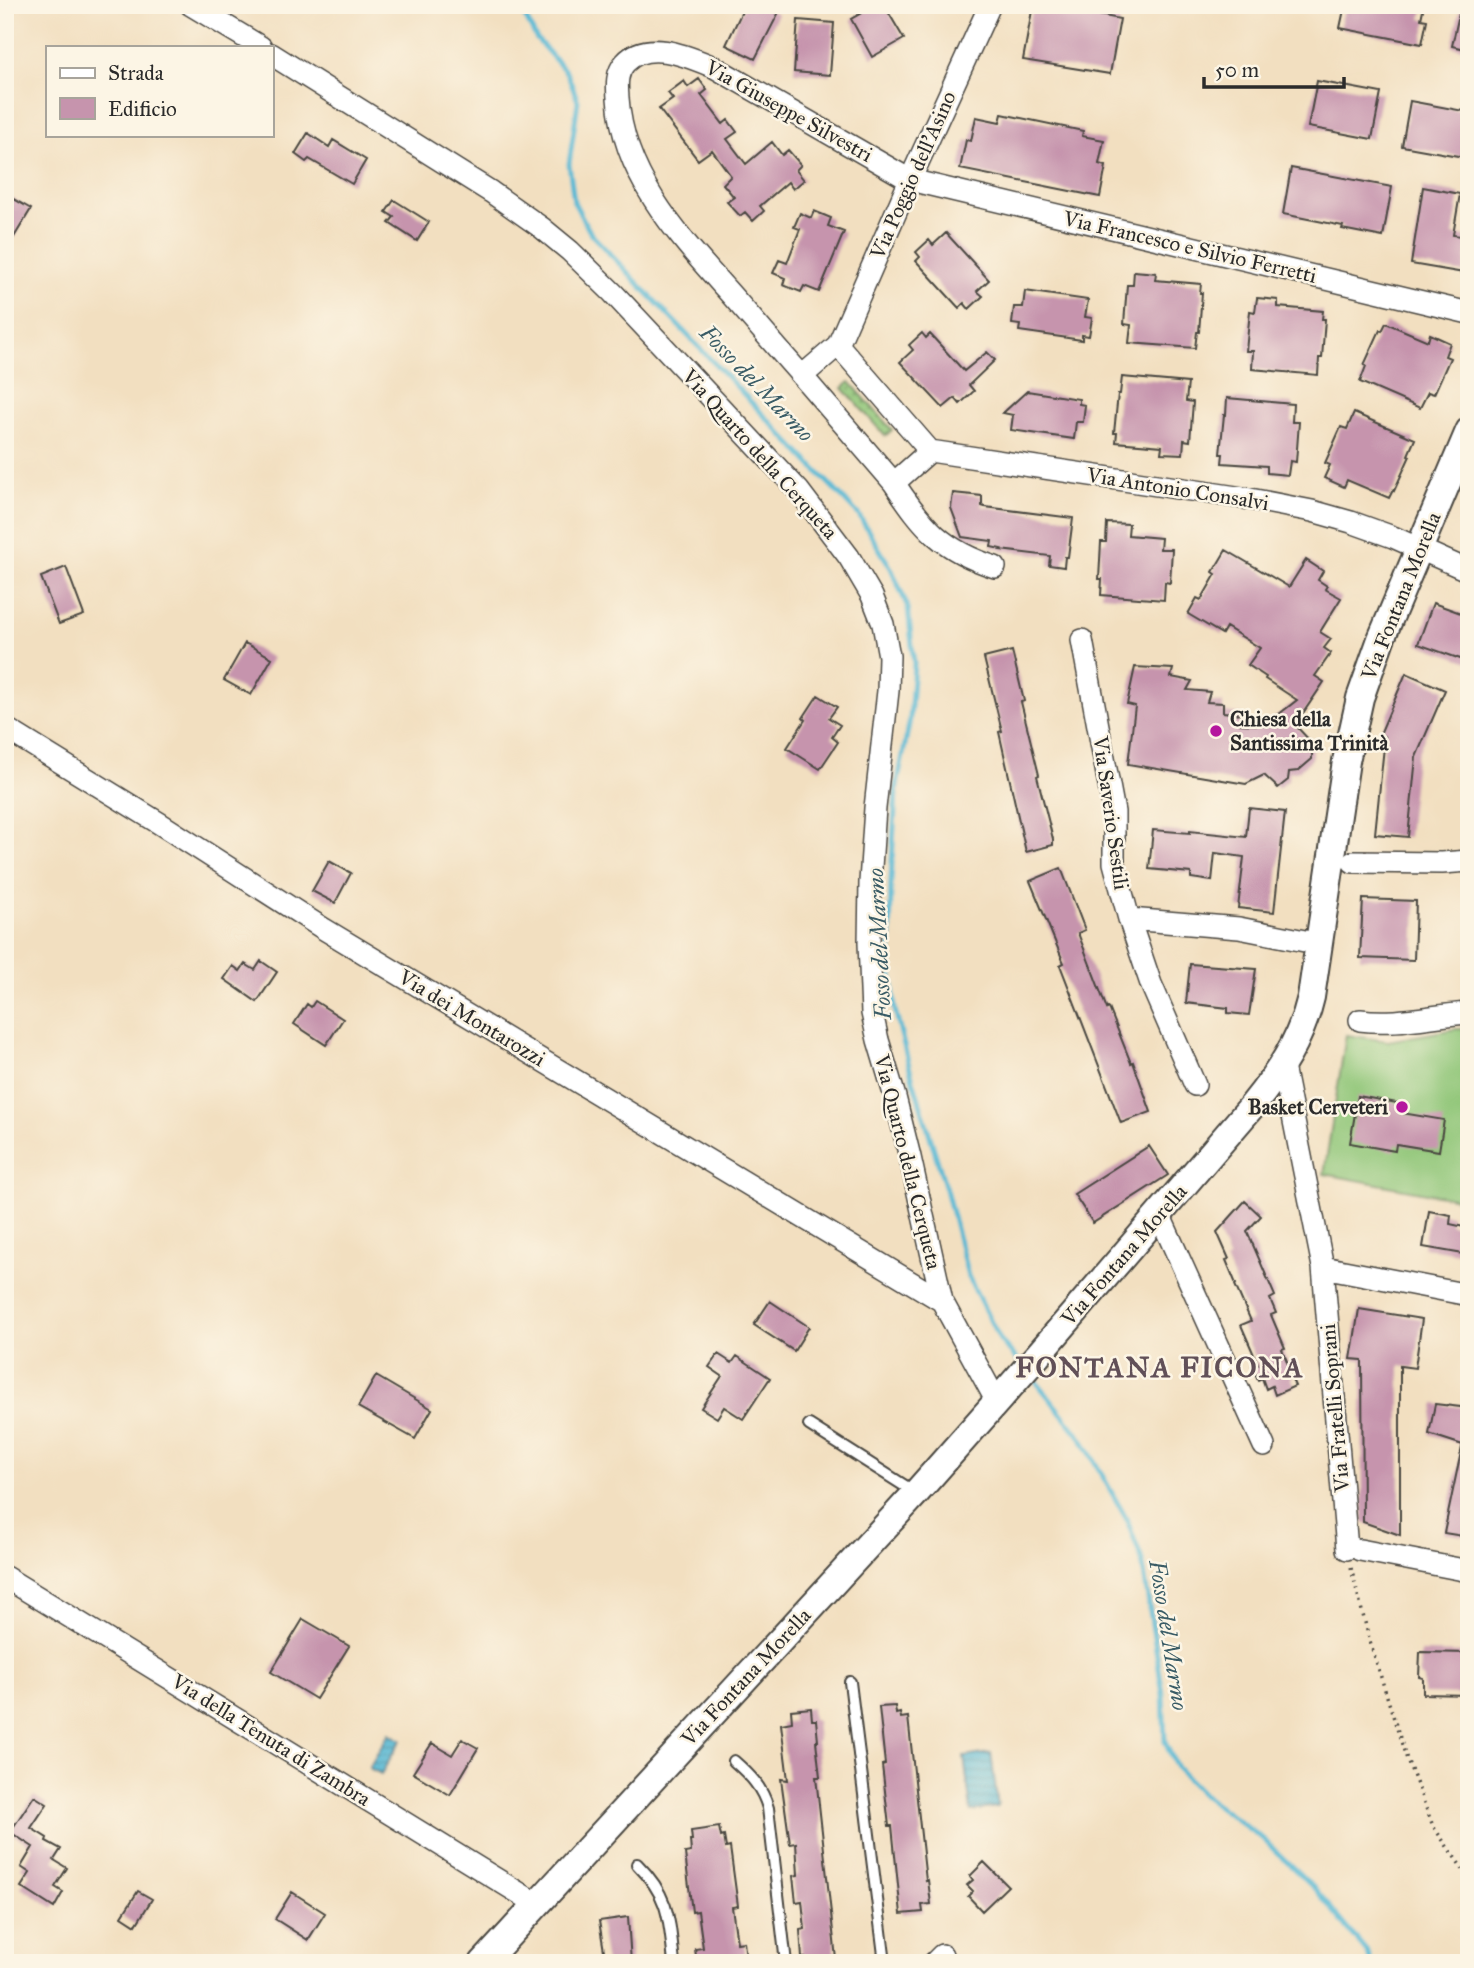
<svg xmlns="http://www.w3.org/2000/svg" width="1474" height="1968" font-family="'IM FELL Great Primer',serif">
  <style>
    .grass { fill: url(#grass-dots); stroke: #5e7852; stroke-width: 2 }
    .pitch { fill: #90c678; stroke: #5e7852; stroke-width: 2 }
    .water { fill: url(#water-rules); stroke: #40717f; stroke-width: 2 }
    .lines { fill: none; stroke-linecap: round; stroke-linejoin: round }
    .stream { stroke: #55b7d3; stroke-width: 5 }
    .building { fill: #c694ad }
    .service-casing { stroke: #494641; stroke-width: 14 }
    .minor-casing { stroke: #494641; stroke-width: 24 }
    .tertiary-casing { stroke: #494641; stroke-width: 30 }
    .path { stroke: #494641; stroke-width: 3.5; stroke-dasharray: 2 5; stroke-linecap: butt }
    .service { stroke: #fff; stroke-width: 10 }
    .minor { stroke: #fff; stroke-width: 21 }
    .tertiary { stroke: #fff; stroke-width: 26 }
    .poi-dot { fill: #b5179e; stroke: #fcf5e5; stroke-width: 2.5 }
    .labels { text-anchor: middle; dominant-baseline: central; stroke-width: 5; stroke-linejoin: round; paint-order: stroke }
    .street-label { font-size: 21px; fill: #2b2b2b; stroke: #fcf5e5 }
    .poi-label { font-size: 21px; font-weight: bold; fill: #2b2b2b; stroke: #fcf5e5; text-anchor: start }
    .water-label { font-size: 23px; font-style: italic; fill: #3a5c66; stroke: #fcf5e5 }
    .district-label { font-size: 28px; font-weight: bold; letter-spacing: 2px; fill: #615058; stroke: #fcf5e5 }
  </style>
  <defs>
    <pattern id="grass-dots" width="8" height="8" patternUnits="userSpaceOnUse" patternTransform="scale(1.75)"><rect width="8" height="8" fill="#90c678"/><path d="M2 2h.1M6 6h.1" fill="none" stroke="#76a163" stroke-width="1.8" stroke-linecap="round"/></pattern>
    <pattern id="water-rules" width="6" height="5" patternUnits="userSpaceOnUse" patternTransform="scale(1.75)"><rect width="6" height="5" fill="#55b7d3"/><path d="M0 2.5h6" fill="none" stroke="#4795ab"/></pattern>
  </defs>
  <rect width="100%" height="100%" fill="#fcf5e5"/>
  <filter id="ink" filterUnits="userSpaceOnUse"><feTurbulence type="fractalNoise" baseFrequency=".0143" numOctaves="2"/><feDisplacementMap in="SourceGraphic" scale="14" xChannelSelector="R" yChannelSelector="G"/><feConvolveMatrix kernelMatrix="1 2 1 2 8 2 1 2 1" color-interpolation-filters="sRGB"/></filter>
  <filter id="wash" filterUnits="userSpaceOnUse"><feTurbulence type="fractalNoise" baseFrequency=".00686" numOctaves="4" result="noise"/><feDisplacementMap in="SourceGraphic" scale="28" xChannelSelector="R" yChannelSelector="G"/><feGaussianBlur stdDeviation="1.57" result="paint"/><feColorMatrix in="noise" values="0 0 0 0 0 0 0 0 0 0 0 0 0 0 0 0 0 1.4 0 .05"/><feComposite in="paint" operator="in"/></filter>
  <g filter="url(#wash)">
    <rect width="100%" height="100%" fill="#f2dfc0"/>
    <path class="grass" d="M850,382L892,430L885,436L843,388Z"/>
    <path class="pitch" d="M1455,1029H1469V1201L1324,1174L1346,1035L1388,1041Z"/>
    <path class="water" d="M389,1733L401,1740L381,1774L369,1768Z
      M991,1753L998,1807L971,1811L964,1757Z"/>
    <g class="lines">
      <path class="stream" d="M519,5L536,38L567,73L578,101L569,164L574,202L591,234L858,514L891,568L908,608L914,664L910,719L896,791L891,881L890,957L895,1010L911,1073L946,1189L968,1276L1000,1340L1021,1364
        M1030,1374L1082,1439L1127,1520L1142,1560L1163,1694L1165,1742L1177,1768L1204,1796L1263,1839L1316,1890L1368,1953L1371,1963"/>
    </g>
    <g id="blocks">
      <path class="building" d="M745,5H760L778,14L755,59L726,45Z
        M876,5H884L904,39L872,57L851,19Z
        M1033,5H1046L1120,19L1110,74L1023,60Z
        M1345,5H1424L1421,19L1427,20L1422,44L1340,28Z
        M1461,5H1469V50L1452,46Z
        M798,20L834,23L830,75L794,72Z
        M699,79L707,90L701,95L723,124L728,120L737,132L727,139L746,164L772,142L782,155L788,150L801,165L796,170L804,180L793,189L788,182L760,206L764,211L753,221L745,212L740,216L727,202L734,197L723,184L731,176L712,150L698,160L659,109L673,99L668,93L684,81L688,87Z
        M1317,81L1381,93L1372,139L1308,127Z
        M1410,101L1469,112V131L1464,157L1402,146Z
        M1002,114L1083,131L1082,136L1104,140L1099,164L1106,166L1100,197L960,169L966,140L971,141L976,117L1000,122Z
        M308,133L329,147L333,140L366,160L352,184L309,159L306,162L295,154Z
        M1291,168L1392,187L1383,237L1342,229L1343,226L1283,214Z
        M1423,187L1460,194L1453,235L1469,237L1464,273L1411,264Z
        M5,194L31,209L5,252Z
        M394,200L429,222L417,241L389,223L394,217L386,212Z
        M814,211L831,218L828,226L844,232L819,292L804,286L801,292L783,285L785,278L773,273L779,260L787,263L800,229L794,227L800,213L811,218Z
        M946,233L989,280L977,291L983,296L969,309L964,303L959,308L916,261L920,257L916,252L929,240L933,245Z
        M1134,271L1156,273L1155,280L1201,284L1200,293H1202L1199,332H1197L1195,348L1129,343L1131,325L1124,324L1127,285H1133Z
        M1025,291L1088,300L1085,317L1092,318L1089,336L1082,335V340L1019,331L1020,325L1012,324L1014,307H1023Z
        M1257,298L1278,300V307L1323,311L1322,319H1325L1322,358H1319L1318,375L1252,369L1253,351H1246L1250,311L1255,312Z
        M1386,323L1428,341L1430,334L1450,343L1445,356L1450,358L1434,394L1428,392L1420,408L1360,382L1366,366L1364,365L1380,330L1382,331Z
        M922,333L926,338L930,334L964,371L987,352L995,360L969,385L974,391L960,404L955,398L943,408L900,362L913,350L909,345Z
        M1122,377L1188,383L1186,401L1193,402L1190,441L1184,440L1183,454L1161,453L1162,446L1116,442L1117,433H1114L1118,394H1120Z
        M1027,391L1079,399V404L1085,405L1083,422H1076L1074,439L1011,430L1013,415L1003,413Z
        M1227,398L1293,404L1292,422H1299L1296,462L1290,461L1288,475L1267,473V466L1222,463L1223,454H1220L1224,415H1226Z
        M1354,413L1415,439L1408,455L1410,456L1394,491L1393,490L1389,498L1347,480L1344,487L1324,478L1330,465L1325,463L1341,427L1347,429Z
        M953,493L982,496V506L985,507L1073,518L1068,557H1065L1064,567L1049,565L1050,556L1000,550L1001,549L991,547L992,541L962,537L951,508Z
        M1107,523L1129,524L1128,535L1161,538L1160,549H1172L1170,583L1165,582L1164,600L1101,595L1102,579H1099L1101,542H1106Z
        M1226,550L1289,587L1306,560L1323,571L1318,580L1327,586L1325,589L1341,598L1320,632L1331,639L1324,648L1331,653L1315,676L1324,682L1295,725L1312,743V759L1298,771L1289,772L1288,780L1278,788L1264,775L1246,784L1128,764L1135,706L1127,704L1135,667L1173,669L1171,677L1192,681L1187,690L1210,692L1207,702L1223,703V712L1242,714L1240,724L1265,725L1297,700L1265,679L1266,677L1248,665L1260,648L1226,627L1222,634L1188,614L1197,598L1201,600L1216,574L1213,572Z
        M66,567L84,615L59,624L41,577Z
        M1433,603L1469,616V662L1418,644Z
        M245,643L272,658L251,695L224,680Z
        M1012,651L1024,701L1021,702L1039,775L1037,776L1053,839V845L1026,852L999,732L1002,731L984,658Z
        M1406,673L1445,690L1416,757L1408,837L1375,834L1385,737L1380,734Z
        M818,695L837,707L829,718L840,725L832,737L838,742L820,769L787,748L805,720L803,718Z
        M1249,808L1285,812L1274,912L1238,908L1244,857L1215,853L1212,881L1191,878V873L1149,869L1153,830L1190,833V831L1246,837Z
        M329,861L351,873L335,903L312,891Z
        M1061,868L1085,930L1078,933L1107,1009L1109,1008L1131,1063L1133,1062L1151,1112L1121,1123L1060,965L1064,963L1030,881Z
        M1363,899L1416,901L1414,960L1360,958Z
        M261,961L277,972L257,1002L224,979L233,966L240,971L245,964L255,970Z
        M1190,964L1256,969L1249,1015L1228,1013V1008L1186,1003Z
        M315,1001L343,1019L326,1045L294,1024L307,1004L311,1007Z
        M1358,1096L1403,1104L1402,1113L1444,1120L1439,1151L1396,1144L1395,1151L1350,1143Z
        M1149,1146L1168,1175L1093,1223L1074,1194Z
        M1245,1201L1261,1216L1247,1231L1275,1296L1270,1299L1276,1313L1271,1315L1285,1348L1282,1349L1293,1376L1291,1377L1295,1386L1275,1395L1272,1386L1266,1389L1262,1378L1258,1380L1252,1366L1258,1364L1241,1325L1251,1321L1235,1285L1236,1284L1226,1260L1229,1259L1217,1232Z
        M1429,1211L1451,1215L1450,1224L1469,1228V1255L1423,1247Z
        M770,1301L809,1327L794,1351L754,1325Z
        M1359,1309L1422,1319L1415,1368L1400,1366V1535L1363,1522L1362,1360L1351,1359Z
        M718,1354L732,1363L737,1356L770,1378L743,1419L724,1407L717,1418L701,1408L722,1376L709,1367Z
        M376,1376L432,1409L415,1439L358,1407Z
        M1435,1404L1469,1408V1447L1429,1434Z
        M1462,1447L1469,1448V1537L1444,1533Z
        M303,1619L349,1646L316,1699L271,1672Z
        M1420,1652L1469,1653V1695L1423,1694V1678L1419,1677Z
        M895,1706L896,1714L900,1713L901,1718L908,1717L926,1881L928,1880L931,1904L922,1905L923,1912L901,1914L892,1826H889L882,1765L885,1764L879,1707Z
        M811,1708L812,1720H816L818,1741H816L820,1777H816L836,1959L830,1963H808L807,1958H802L800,1930L805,1929L802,1901L796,1902L793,1876L798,1875L796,1843L790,1844L781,1779L788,1780L781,1724L792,1722L791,1710Z
        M462,1739L478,1748L450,1795L413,1773L432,1743L452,1755Z
        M34,1796L47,1804L31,1828L47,1838L46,1841L61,1849L54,1860L67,1868L55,1887L63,1892L54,1908L21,1887L30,1873L21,1867L33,1847L10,1832Z
        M719,1827L721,1837L724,1836L726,1848L730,1847L738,1906L732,1907L737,1943L744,1942L746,1958L697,1963L695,1949L703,1948L698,1911L692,1912L685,1853L691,1852L690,1840H692L691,1831Z
        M984,1862L1008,1886L982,1911L968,1896L973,1891L967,1885L973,1880L970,1876Z
        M138,1891L152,1899L136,1925L122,1916Z
        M292,1892L325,1913L308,1940L275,1919Z
        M628,1917L631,1963H606L599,1921Z"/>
    </g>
  </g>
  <g filter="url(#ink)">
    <use href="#blocks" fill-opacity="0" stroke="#494641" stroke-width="2"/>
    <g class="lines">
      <defs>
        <path id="service" d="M809,1425L916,1493
          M850,1682L885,1963
          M734,1761C750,1775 762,1787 768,1808L786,1963
          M637,1864C670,1897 669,1919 674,1963"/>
        <path id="minor" d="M191,5L261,47
          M271,54L491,192L542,228L570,251L613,293L799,491L849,557L872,596L883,624L889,656L888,691L875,808L870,882L869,943L872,1013L878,1040L895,1097L910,1157L942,1301L997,1402
          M838,345L930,451L894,483L802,376L838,345L910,180L990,5
          M802,376C776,347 751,317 725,288C676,233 623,175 618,98C617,85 616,73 625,63C647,38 689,57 714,67L910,180L1469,313
          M930,451L1250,499L1312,511L1351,522L1393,537L1469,571
          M894,483C924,528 942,550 995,567
          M1082,640L1114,812V863L1129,919L1239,928L1320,944
          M5,728L159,823L324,929L942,1301
          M1353,862L1442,863L1469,861
          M1129,919L1151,984L1195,1085
          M1360,1020C1396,1025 1433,1015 1469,1013
          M1283,1066L1323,1267L1347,1549
          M1159,1214L1264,1446
          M1323,1267L1469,1295
          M1360,1550L1469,1571
          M5,1577L537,1904
          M934,1963L942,1955"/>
        <path id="tertiary" d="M483,1963L916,1493L1038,1355L1252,1106C1279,1073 1301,1040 1311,997L1346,761L1360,698L1381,639L1469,431"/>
      </defs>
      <use href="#service" class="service-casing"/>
      <use href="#minor" class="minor-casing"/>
      <use href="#tertiary" class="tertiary-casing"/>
      <path class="path" d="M1351,1568L1370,1642L1405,1754L1433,1826L1469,1878"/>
      <use href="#service" class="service"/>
      <use href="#minor" class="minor"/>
      <use href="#tertiary" class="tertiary"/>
    </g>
  </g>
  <g class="poi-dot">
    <circle cx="1216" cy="731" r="7"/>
    <circle cx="1402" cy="1107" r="7"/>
  </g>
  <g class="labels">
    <g class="street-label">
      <text transform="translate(789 111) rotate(29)">Via Giuseppe Silvestri</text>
      <text transform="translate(913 175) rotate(-66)">Via Poggio dell'Asino</text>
      <text transform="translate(1190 247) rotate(13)">Via Francesco e Silvio Ferretti</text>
      <text transform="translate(760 454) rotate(48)">Via Quarto della Cerqueta</text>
      <text transform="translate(1178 489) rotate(9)">Via Antonio Consalvi</text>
      <text transform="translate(1401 596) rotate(-68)">Via Fontana Morella</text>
      <text transform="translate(1111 813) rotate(82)">Via Saverio Sestili</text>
      <text transform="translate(472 1018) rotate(31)">Via dei Montarozzi</text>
      <text transform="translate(908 1162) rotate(76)">Via Quarto della Cerqueta</text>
      <text transform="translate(1124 1255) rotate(-49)">Via Fontana Morella</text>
      <text transform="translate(1335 1408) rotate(-95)">Via Fratelli Soprani</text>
      <text transform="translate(746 1677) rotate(-47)">Via Fontana Morella</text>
      <text transform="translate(271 1740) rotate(32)">Via della Tenuta di Zambra</text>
    </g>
    <g class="poi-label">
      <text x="1230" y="719">Chiesa della<tspan x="1230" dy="24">Santissima Trinità</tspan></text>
      <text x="1388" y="1107" text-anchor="end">Basket Cerveteri</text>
    </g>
    <g class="water-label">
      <text transform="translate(757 383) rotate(46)">Fosso del Marmo</text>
      <text transform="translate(879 944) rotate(-93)">Fosso del Marmo</text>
      <text transform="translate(1169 1635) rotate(81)">Fosso del Marmo</text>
    </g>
    <g class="district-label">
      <text x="1160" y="1367">FONTANA FICONA</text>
    </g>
  </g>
  <rect width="1474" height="1968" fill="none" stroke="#fcf5e5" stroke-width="28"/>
  <rect x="46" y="46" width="228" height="91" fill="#fcf5e5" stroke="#a8a49b" stroke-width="2"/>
  <rect x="60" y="68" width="35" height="10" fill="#ffffff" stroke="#a8a49b" stroke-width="2"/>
  <text x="108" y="80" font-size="21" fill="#2b2b2b">Strada</text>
  <rect x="60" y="98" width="35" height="21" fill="#c694ad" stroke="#a8a49b" stroke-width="2"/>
  <text x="108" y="116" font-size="21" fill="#2b2b2b">Edificio</text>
  <path d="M1204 77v10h140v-10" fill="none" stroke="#2b2b2b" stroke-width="3.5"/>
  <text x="1215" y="77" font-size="21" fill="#2b2b2b" stroke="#fcf5e5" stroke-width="5" paint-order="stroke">50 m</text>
</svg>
